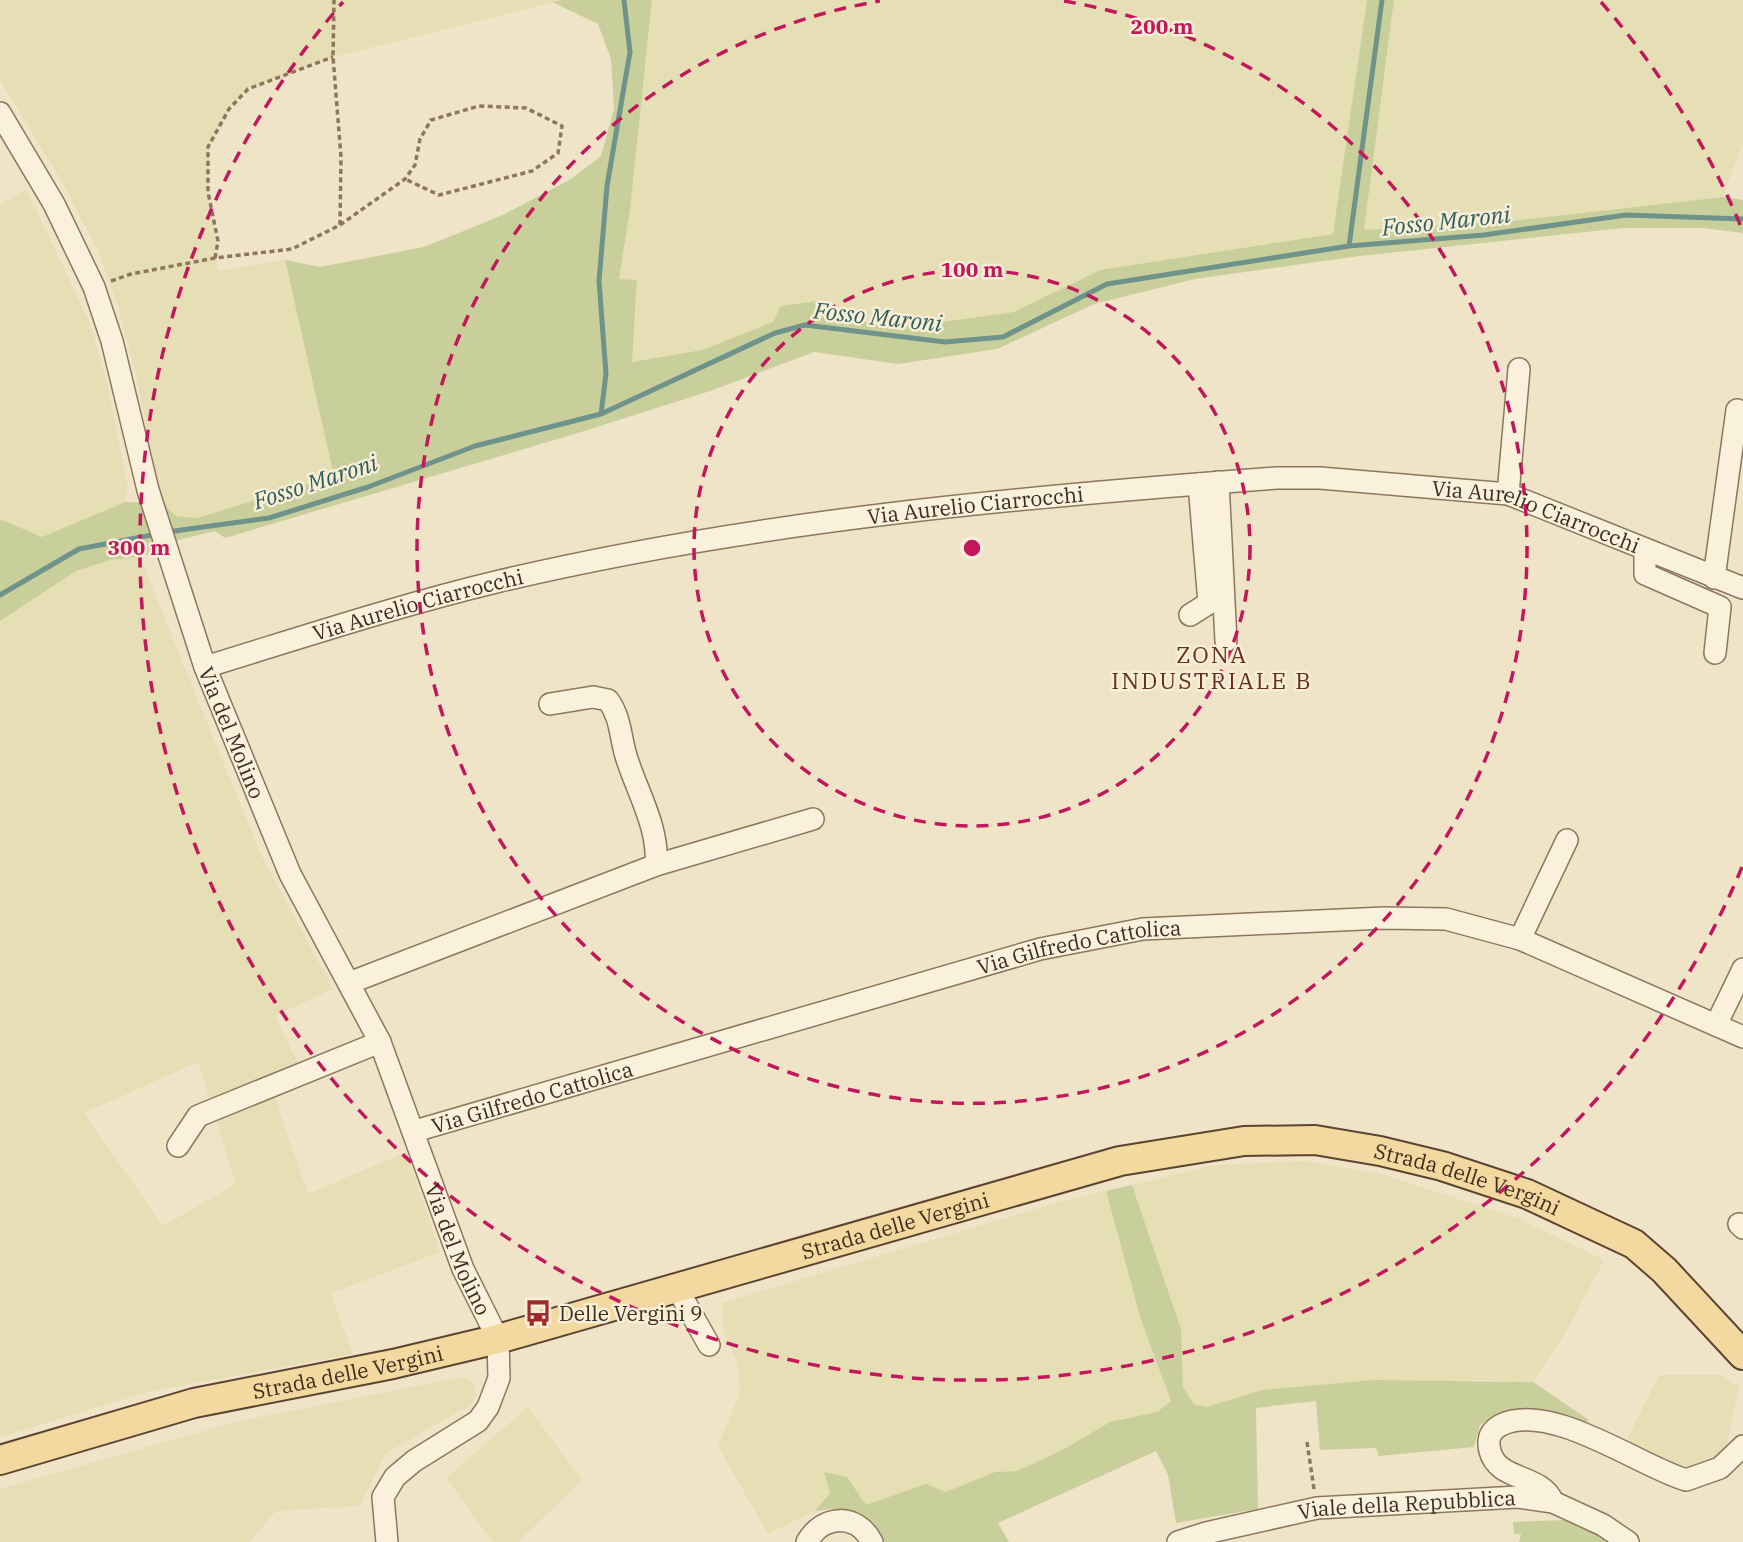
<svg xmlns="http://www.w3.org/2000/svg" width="1743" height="1542" font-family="'IBM Plex Serif',serif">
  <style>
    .farmland { fill: #e6deb5; fill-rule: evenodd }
    .green { fill: #c9cf9b }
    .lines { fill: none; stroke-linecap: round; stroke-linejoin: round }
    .stream { stroke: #6f938a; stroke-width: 5 }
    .minor-casing { stroke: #8d765c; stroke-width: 24 }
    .major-casing { stroke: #5b4430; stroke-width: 32 }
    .path { stroke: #8d765c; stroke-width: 3.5; stroke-dasharray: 5 3.5; stroke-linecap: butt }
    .minor { stroke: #faf1dc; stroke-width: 21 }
    .major { stroke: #f3d9a0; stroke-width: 28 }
    .ring { fill: none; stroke: #c2185b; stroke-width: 3.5; stroke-dasharray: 12 9 }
    .labels { text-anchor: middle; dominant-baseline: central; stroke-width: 5; stroke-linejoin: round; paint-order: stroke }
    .street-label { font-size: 21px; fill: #3d2e20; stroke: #f7eed8 }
    .poi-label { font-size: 21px; fill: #3d2e20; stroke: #f7eed8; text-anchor: start }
    .water-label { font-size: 23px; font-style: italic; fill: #2f5d5a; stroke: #f7eed8 }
    .neighbourhood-label { font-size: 23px; letter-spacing: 2px; fill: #6b2e1e; stroke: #f7eed8 }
    .centre { fill: #c2185b; stroke: #f7eed8; stroke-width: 3.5 }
    .ring-label { font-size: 21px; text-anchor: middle; font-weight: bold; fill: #c2185b; stroke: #f7eed8; stroke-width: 5; stroke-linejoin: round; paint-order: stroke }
  </style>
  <rect width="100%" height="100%" fill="#f0e4c8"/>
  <path class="farmland" d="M0,0H562L333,57L248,89L229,109L209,147L208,192L218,241L217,271L285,260L334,476L197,518L176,516L162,503L136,375L117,303L97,249L61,180L0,80Z
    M652,0H1367L1334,234L1100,270L1014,312L905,327L815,315V301L782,306L773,322L702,350L632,362L637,281L619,279L630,210Z
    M1394,0H1743V142L1723,197L1503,222L1364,230Z
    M26,189L88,319L107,382L128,487L125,502L42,537L0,519V205Z
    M140,557L260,853L333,989L275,1016L303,1074L271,1087L308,1194L406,1152L440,1252L331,1293L353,1354L147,1392L0,1437V621L76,571L110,560ZM198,1062L236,1184L163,1226L84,1113Z
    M1305,1161L1384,1175L1517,1218L1604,1260L1567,1330L1533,1382L1478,1380L1262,1390L1206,1407L1194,1404L1183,1387L1181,1329L1132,1185L1214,1165Z
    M1106,1191L1141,1320L1171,1401L1157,1412L1110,1422L1062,1450L1017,1471L995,1472L946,1492L866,1505L847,1477L825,1472L830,1493L815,1511L768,1534L718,1446L740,1392L738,1364L724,1333L722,1303L1052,1204Z
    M1659,1375H1719L1739,1387L1726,1447L1712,1462L1677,1471L1624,1445Z
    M458,1378H467L475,1386L476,1396L472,1404L386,1453L360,1506L276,1511L249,1542H0V1489L239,1421Z
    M528,1407L582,1480L518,1542H493L446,1478Z"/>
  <path class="green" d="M562,0H652L630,210L619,279L637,280L632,362L702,350L773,322L781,306L816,301L815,315L905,327L1014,312L1100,270L1333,234L1367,0H1394L1364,230L1503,222L1723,197L1743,200V233L1703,228H1624L1360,256L1195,279L1094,304L997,349L898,364L814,352L710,391L581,432L225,538L215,531L178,540L173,547L140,557L110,560L76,571L0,621V519L42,537L125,502L162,503L176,516L197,518L334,476L285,260L320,267L424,247L503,215L571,179L601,156L614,108L611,59L598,24L552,2Z
    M1132,1185L1181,1329L1183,1387L1194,1404L1206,1407L1262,1390L1375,1380L1533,1382L1589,1420L1585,1423C1552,1417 1510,1403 1480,1425L1474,1447L1379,1456L1376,1448L1320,1450L1316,1401L1256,1408L1258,1509L1176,1523L1168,1475L1156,1451L998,1523L1009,1542H877C868,1506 845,1507 815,1511L830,1493L824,1472L847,1477L866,1505L926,1484L946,1492L995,1472L1017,1471L1062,1450L1110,1422L1157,1412L1171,1401L1141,1320L1106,1191Z
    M1565,1520L1588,1527L1606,1537L1604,1542H1519L1521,1534H1514L1513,1522Z"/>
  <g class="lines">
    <path class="stream" d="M1349,246L1382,0
      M601,414L606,374L599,281L607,186L630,52L624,0
      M167,532L269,518L368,487L475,446L601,414L775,333L805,325L945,342L1003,337L1107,284L1349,246L1484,235L1626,215L1743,219
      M0,595L79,549L157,534"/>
    <defs>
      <g id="minor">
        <path id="s1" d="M0,113L54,204L94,287L112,341L148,490L205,667L290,874L380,1042L463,1269L498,1339L499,1378L488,1407L478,1421L414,1461L395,1477L383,1497L387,1542"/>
        <path d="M1218,482L1226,641"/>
        <path d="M1508,494L1519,369"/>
        <path d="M1645,549V574L1720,607L1715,653"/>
        <path d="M1714,578L1737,410"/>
        <path d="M1190,615L1209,603L1199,484"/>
        <path id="s2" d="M205,667C303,637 400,605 500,581C754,521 1018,497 1277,478H1320L1508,494L1743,588"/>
        <path d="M550,704L593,697L608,700C621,718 620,736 626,756C637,792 659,827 656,865"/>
        <path d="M1520,939L1567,840"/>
        <path d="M349,983L656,865L813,819"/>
        <path d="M1716,1025L1743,969"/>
        <path id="s3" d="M415,1131L1040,949L1143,929L1384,918L1446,919L1520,939L1743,1037"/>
        <path d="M178,1146L198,1116L380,1042"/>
        <path d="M1739,1224L1743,1228"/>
        <path d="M677,1288L709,1345"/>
        <path d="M1553,1502C1541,1473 1498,1482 1490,1451C1487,1439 1490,1431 1501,1425C1551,1401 1639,1466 1686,1480L1720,1468L1743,1446"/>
        <path d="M807,1542C823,1514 857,1513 872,1542"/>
        <path id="s4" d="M1178,1542L1206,1533L1317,1508L1518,1497L1553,1502L1603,1525L1628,1542"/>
      </g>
      <g id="major">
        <path id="s5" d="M0,1460L194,1403L393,1364L498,1339L1120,1161L1244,1141L1315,1140L1380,1151L1442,1166L1527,1194L1634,1244L1664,1270L1743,1355"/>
      </g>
    </defs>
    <use href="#minor" class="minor-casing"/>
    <use href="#major" class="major-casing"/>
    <path class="path" d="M340,225L405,179L415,165L420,139L431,120L479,106L526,108L562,126L558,153L532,171L439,195L405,179
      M215,258L218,241L208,192V147L229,109L248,89L333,57
      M111,281L131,274L215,258L292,249L340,225L341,157L333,57L334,0
      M1307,1442L1314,1489"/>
    <use href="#minor" class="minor"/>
    <use href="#major" class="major"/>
  </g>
  <g class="ring">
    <circle cx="972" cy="548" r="278"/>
    <path d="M1064 1A555 555 0 1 1 880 1"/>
    <path d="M1742 867A833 833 0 1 1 343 2M1601 2A833 833 0 0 1 1742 229"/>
  </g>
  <defs>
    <symbol id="bus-bare" viewBox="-9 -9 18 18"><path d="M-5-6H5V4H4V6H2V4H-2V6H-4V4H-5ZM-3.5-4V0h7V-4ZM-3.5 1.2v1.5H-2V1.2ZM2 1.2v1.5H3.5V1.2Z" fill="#9e2a2b" stroke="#f7eed8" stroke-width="2.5" paint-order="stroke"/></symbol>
  </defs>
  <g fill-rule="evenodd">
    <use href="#bus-bare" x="519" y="1294" width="38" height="38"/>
  </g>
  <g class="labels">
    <g class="street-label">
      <text stroke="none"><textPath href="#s2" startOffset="789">Via Aurelio Ciarrocchi</textPath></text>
      <text stroke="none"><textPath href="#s2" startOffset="1356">Via Aurelio Ciarrocchi</textPath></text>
      <text stroke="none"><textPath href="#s2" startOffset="222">Via Aurelio Ciarrocchi</textPath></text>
      <text stroke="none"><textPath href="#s1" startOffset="665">Via del Molino</textPath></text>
      <text stroke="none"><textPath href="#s3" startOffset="690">Via Gilfredo Cattolica</textPath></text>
      <text stroke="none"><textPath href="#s3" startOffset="122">Via Gilfredo Cattolica</textPath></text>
      <text stroke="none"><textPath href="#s5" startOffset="1514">Strada delle Vergini</textPath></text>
      <text stroke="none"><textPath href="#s5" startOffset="926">Strada delle Vergini</textPath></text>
      <text stroke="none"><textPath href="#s1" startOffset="1230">Via del Molino</textPath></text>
      <text stroke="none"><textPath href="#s5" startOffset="359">Strada delle Vergini</textPath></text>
      <text stroke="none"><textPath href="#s4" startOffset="233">Viale della Repubblica</textPath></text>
    </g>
    <g class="poi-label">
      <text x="559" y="1313">Delle Vergini 9</text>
    </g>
    <g class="water-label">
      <text transform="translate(1446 220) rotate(-6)">Fosso Maroni</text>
      <text transform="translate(878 316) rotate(6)">Fosso Maroni</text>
      <text transform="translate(315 481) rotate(-18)">Fosso Maroni</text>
    </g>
    <g class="neighbourhood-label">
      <text x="1212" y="654">ZONA<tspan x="1212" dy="26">INDUSTRIALE B</tspan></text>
    </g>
  </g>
  <circle cx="972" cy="548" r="10" class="centre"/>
  <g class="ring-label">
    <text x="1162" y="34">200 m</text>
    <text x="972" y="277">100 m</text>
    <text x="139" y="555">300 m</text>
  </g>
</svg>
